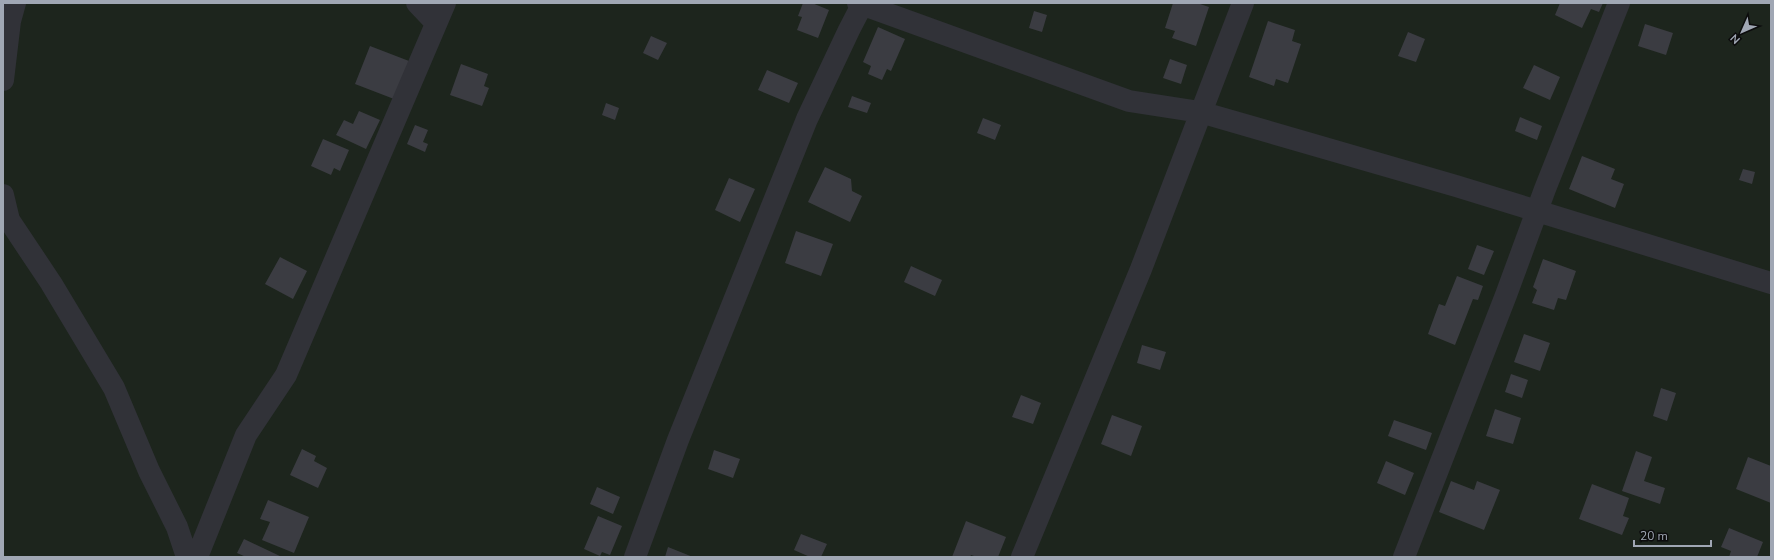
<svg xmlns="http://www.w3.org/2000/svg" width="1774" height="560" font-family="'Nunito Sans',sans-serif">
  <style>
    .green { fill: #1d251d }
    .building { fill: #3b3c42 }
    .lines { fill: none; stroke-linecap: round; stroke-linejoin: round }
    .street { stroke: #313238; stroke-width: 22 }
  </style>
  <rect width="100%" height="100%" fill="#111112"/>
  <path class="green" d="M3,3H1771V557H3Z"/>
  <path class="building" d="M803,3H812L829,10L818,38L797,30L802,17L798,16Z
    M1173,3H1197L1209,7L1196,46L1172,38L1175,31L1165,28Z
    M1560,3H1603L1599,12L1591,9L1582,28L1555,15Z
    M1034,11L1047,15L1042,32L1029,28Z
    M1268,21L1295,30L1292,41L1301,44L1288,83L1276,79L1274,86L1249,77Z
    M1645,24L1673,33L1666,55L1638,46Z
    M878,27L905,39L891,71L887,69L882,80L868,74L871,66L863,62Z
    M1408,32L1425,39L1416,62L1398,56Z
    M651,36L667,43L658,60L643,53Z
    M370,46L409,61L394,99L355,84Z
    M1170,59L1187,65L1181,84L1163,78Z
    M461,64L488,74L484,86L489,88L482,106L450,95Z
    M1534,65L1560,77L1550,100L1523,88Z
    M767,70L798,83L789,103L758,90Z
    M852,96L871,103L867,113L848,107Z
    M606,103L619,108L615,120L602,115Z
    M359,111L380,120L366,149L336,135L344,120L353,124Z
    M1520,117L1542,126L1537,140L1515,131Z
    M983,118L1001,125L995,140L977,133Z
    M415,125L428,130L423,142L428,144L425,152L407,144Z
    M323,139L349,150L340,171L334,168L331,175L311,166Z
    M1582,156L1615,169L1611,179L1624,184L1615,208L1569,189Z
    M825,167L851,179L852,191L862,196L850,222L808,202Z
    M1743,169L1755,172L1752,184L1739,180Z
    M729,178L755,189L740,222L715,210Z
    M796,231L833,244L821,276L785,263Z
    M1477,245L1494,251L1484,275L1468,269Z
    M280,257L307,271L293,299L265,284Z
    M1543,259L1576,271L1566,300L1558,298L1554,310L1532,303L1537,290L1533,287Z
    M911,266L942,280L935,296L904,282Z
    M1457,276L1483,286L1478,300L1473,299L1455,345L1428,334L1439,304L1445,306Z
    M1524,334L1550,343L1540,371L1514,362Z
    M1142,345L1166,352L1160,370L1137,363Z
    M1511,374L1528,380L1522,398L1505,392Z
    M1661,388L1676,393L1667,421L1653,416Z
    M1021,395L1041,403L1033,424L1012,417Z
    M1495,409L1521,418L1513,444L1486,436Z
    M1112,415L1142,426L1131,456L1101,444Z
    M1394,420L1432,433L1426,450L1388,436Z
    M302,449L316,456L314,461L327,468L318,488L290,475Z
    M714,450L740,459L733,478L708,469Z
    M1636,451L1652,457L1644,481L1665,488L1660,504L1622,491Z
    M1748,457L1771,466V503L1736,489Z
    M1386,461L1414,473L1405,495L1377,483Z
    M1451,481L1474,490L1477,481L1500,490L1484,530L1439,512Z
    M1592,484L1629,498L1623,516L1629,518L1622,535L1579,519Z
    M597,487L620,497L613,514L590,504Z
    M268,500L309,517L294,553L262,540L270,522L260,519Z
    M598,516L622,526L610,555L602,552L600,556L584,549Z
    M966,521L1006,537L998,557H977L971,555L970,557H952Z
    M1729,528L1763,542L1757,557H1729L1731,551L1721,547Z
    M801,534L827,544L821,557H810L794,550Z
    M244,539L282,557H246L237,553Z
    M668,547L693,557H665Z"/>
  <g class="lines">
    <path class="street" d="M417,3L436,23
      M858,3L1129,101L1200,112L1456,186L1771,283
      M3,80L10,21L15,3
      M3,195L9,220L51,283L114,388L149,471L177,527L187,557
      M197,557L246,435L286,375L445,3
      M635,557L678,440L807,119L849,30L863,3
      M1022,557L1141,269L1243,3
      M1404,557L1506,295L1545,189L1619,3"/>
  </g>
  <rect width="1774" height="560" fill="none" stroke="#a0a7b4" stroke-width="8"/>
  <g transform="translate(1742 32) rotate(225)" stroke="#0c0c0d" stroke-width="3" paint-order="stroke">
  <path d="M0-3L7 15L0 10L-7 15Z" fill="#a0a7b4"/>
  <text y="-6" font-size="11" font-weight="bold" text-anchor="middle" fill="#a0a7b4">N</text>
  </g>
  <path d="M1634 540v6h77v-6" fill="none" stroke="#a0a7b4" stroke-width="2"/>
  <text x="1640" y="540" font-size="12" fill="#a0a7b4" stroke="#0c0c0d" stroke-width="3" paint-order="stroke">20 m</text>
</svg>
